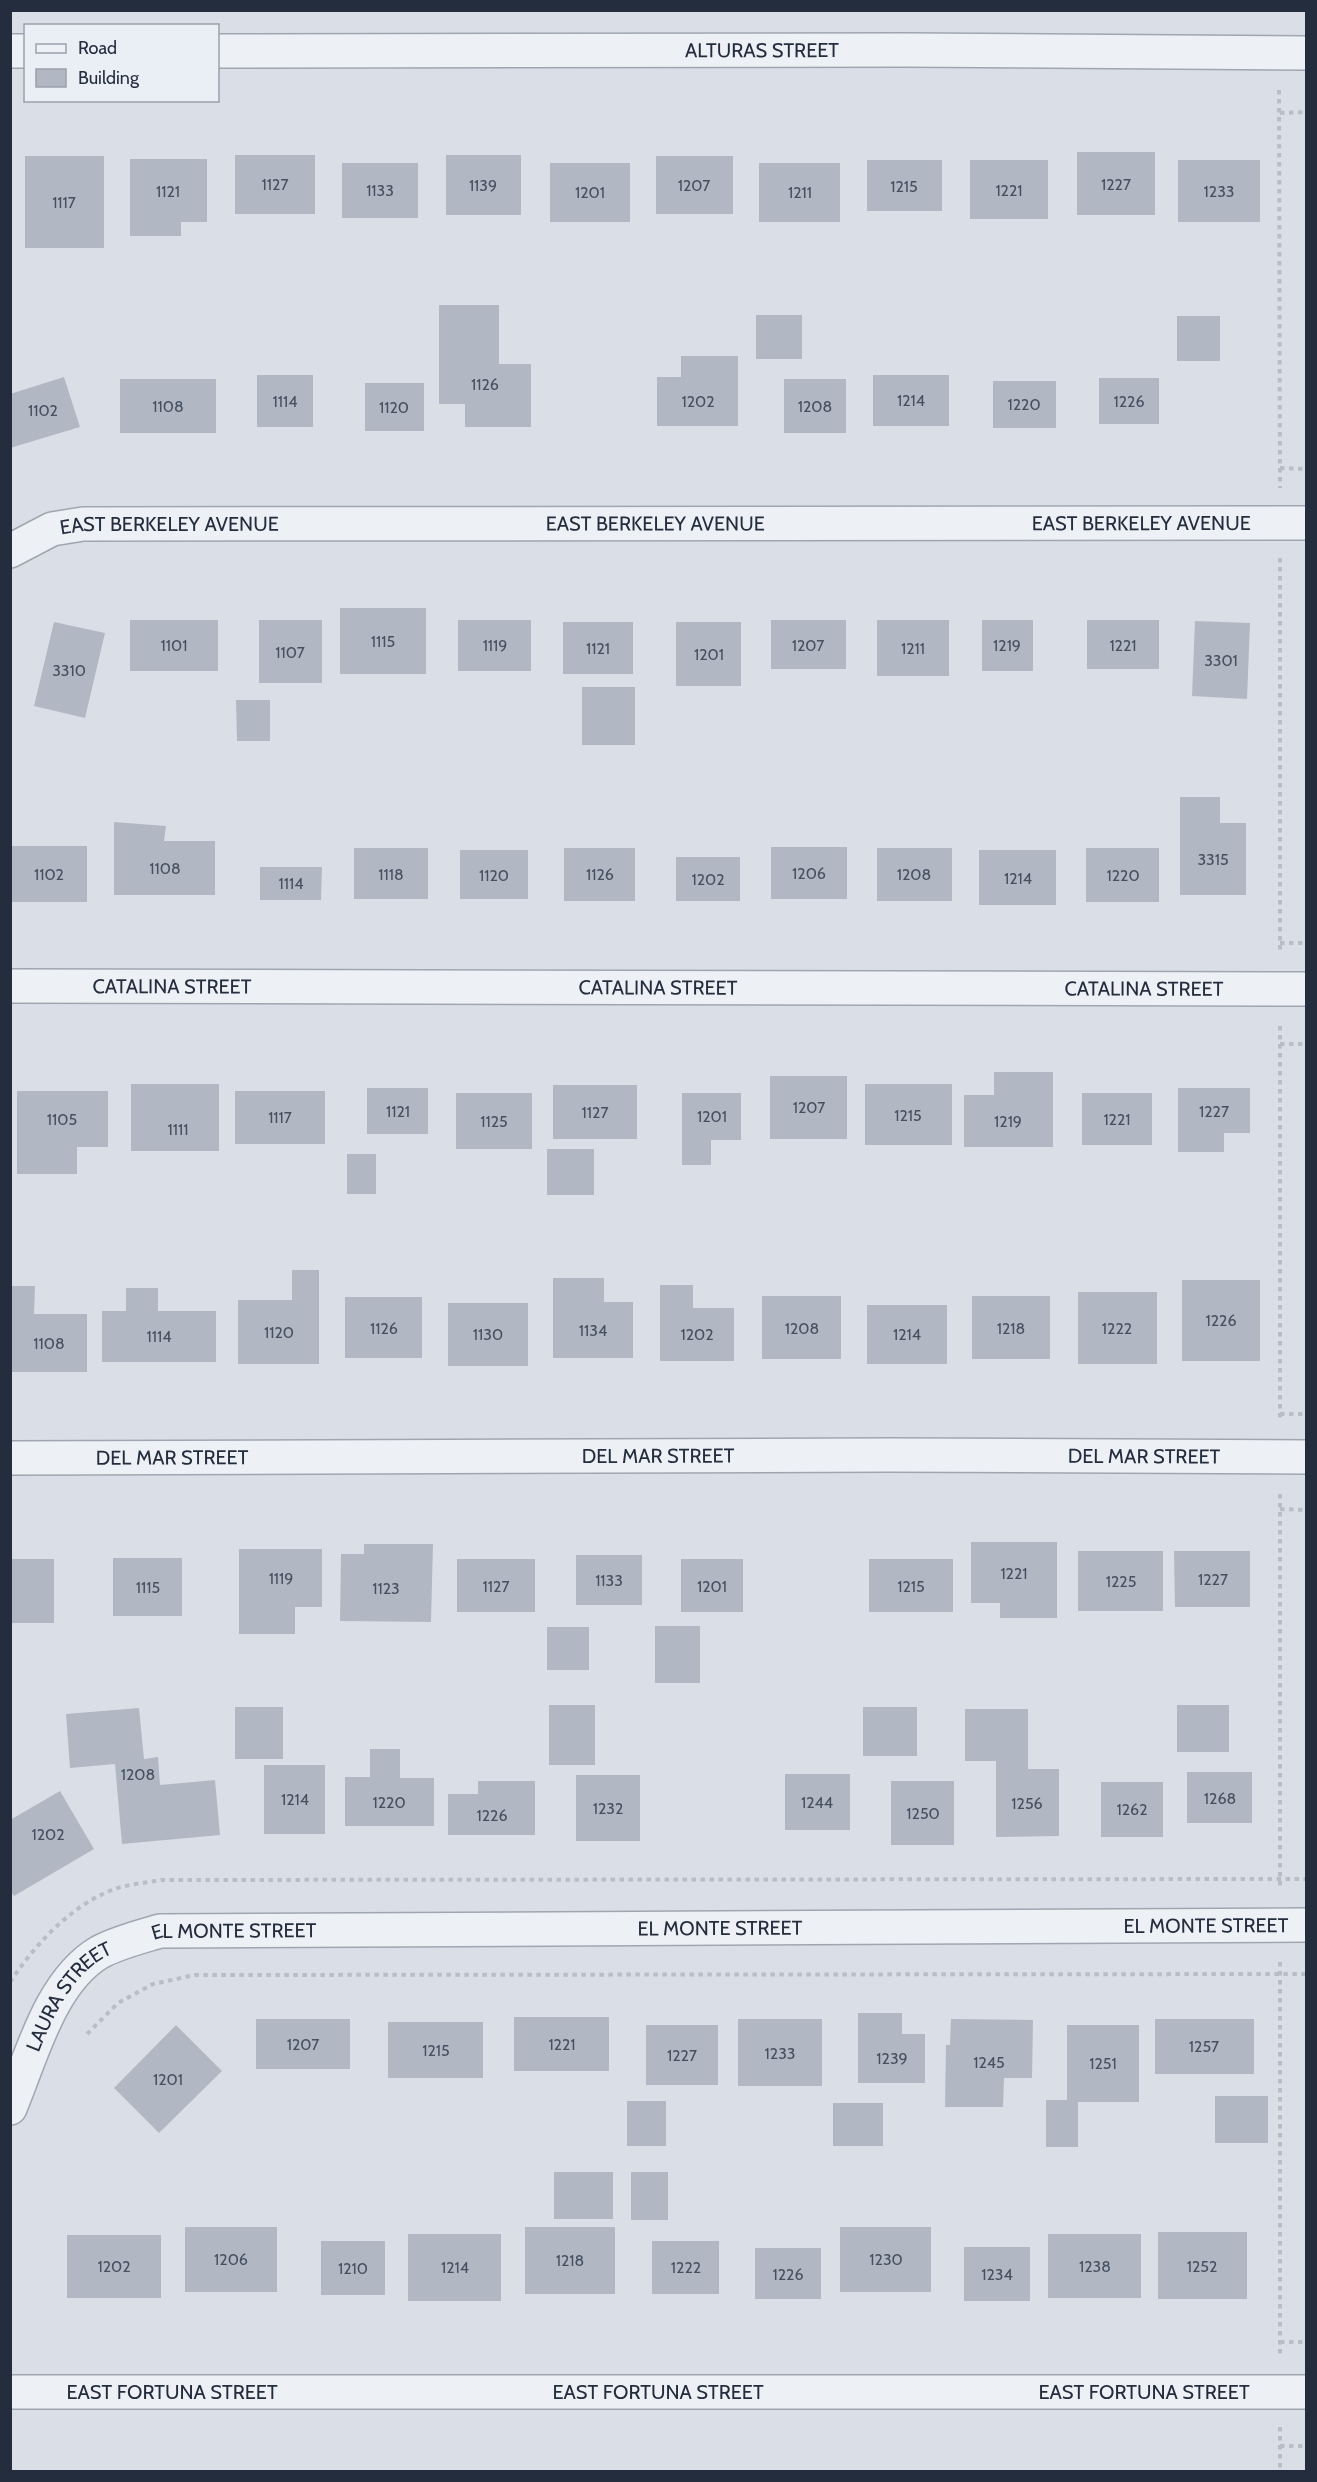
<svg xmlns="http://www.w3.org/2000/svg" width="1317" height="2482" font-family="Cabin,sans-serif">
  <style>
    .building { fill: #b1b8c4 }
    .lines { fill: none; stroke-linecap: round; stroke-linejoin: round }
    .minor-casing { stroke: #a0a6b1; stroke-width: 36 }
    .path { stroke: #b9bdc5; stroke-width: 4; stroke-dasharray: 4.5 4.5; stroke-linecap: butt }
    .minor { stroke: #edf0f5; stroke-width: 33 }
    .labels { text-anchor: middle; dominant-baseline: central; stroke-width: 4.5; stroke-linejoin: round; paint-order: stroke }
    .number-label { font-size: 16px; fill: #475060 }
    .street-label { font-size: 20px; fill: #242d3e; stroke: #eaeef5 }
  </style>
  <rect width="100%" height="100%" fill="#dadfe7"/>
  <path class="building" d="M1077,152H1155V215H1077Z
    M235,155H315V214H235Z
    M446,155H521V215H446Z
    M25,156H104V248H25Z
    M656,156H733V214H656Z
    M130,159H207V222H181V236H130Z
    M867,160H942V211H867Z
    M970,160H1048V219H970Z
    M1178,160H1260V222H1178Z
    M342,163H418V218H342Z
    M550,163H630V222H550Z
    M759,163H840V222H759Z
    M439,305H499V364H531V427H465V404H439Z
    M756,315H802V359H756Z
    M1177,316H1220V361H1177Z
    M681,356H738V426H657V377H681Z
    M257,375H313V427H257Z
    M873,375H949V426H873Z
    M64,377L80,427L10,448V394Z
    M1099,378H1159V424H1099Z
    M120,379H216V433H120Z
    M784,379H846V433H784Z
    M993,381H1056V428H993Z
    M365,383H424V431H365Z
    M340,608H426V674H340Z
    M130,620H218V671H130Z
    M259,620H322V683H259Z
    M458,620H531V671H458Z
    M771,620H846V669H771Z
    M877,620H949V676H877Z
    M982,620H1033V671H982Z
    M1087,620H1159V669H1087Z
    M1195,621L1250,623L1247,699L1192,696Z
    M54,622L105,633L85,718L34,706Z
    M563,622H633V674H563Z
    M676,622H741V686H676Z
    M582,687H635V745H582Z
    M236,700H270V741H237Z
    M1180,797H1220V823H1246V895H1180Z
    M114,822L166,826L164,841H215V895H114Z
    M10,846H87V902H10Z
    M771,847H847V899H771Z
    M354,848H428V899H354Z
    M564,848H635V901H564Z
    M877,848H952V901H877Z
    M1086,848H1159V902H1086Z
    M460,850H528V899H460Z
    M979,850H1056V905H979Z
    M676,857H740V901H676Z
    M260,867H322L321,900H260Z
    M994,1072H1053V1147H964V1095H994Z
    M770,1076H847V1139H770Z
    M131,1084H219V1151H131Z
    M865,1084H952V1145H865Z
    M553,1085H637V1139H553Z
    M367,1088H428V1134H367Z
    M1178,1088H1250V1133H1224V1152H1178Z
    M17,1091H108V1147H77V1174H17Z
    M235,1091H325V1144H235Z
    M456,1093H532V1149H456Z
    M682,1093H741V1140H711V1165H682Z
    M1082,1093H1152V1145H1082Z
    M547,1149H594V1195H547Z
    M347,1154H376V1194H347Z
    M292,1270H319V1364H238V1300H292Z
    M553,1278H604V1302H633V1358H553Z
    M1182,1280H1260V1361H1182Z
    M660,1285H693V1308H734V1361H660Z
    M10,1286H35L34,1314H87V1372H10Z
    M126,1288H158V1311H216V1362H102V1311H126Z
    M1078,1292H1157V1364H1078Z
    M762,1296H841V1359H762Z
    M972,1296H1050V1359H972Z
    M345,1297H422V1358H345Z
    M448,1303H528V1366H448Z
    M867,1305H947V1364H867Z
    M971,1542H1057V1618H1000V1603H971Z
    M364,1544H433L431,1622L340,1621L341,1554H364Z
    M239,1549H322V1607H295V1634H239Z
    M1078,1551H1163V1611H1078Z
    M1174,1551H1250V1607H1175Z
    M576,1555H642V1605H576Z
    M113,1558H182V1616H113Z
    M10,1559H54V1623H10Z
    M457,1559H535V1612H457Z
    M681,1559H743V1612H681Z
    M869,1559H953V1612H869Z
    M655,1626H700V1683H655Z
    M547,1627H589V1670H547Z
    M549,1705H595V1765H549Z
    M1177,1705H1229V1752H1177Z
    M235,1707H283V1759H235Z
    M863,1707H917V1756H863Z
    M139,1708L144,1759L158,1757L160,1785L215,1780L220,1835L122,1844L115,1764L70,1768L66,1714Z
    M965,1709H1028V1769H1059V1836L996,1837V1761H965Z
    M370,1749H400V1778H434V1826H345V1777H370Z
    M264,1765H325V1834H264Z
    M1187,1772H1252V1823H1187Z
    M785,1774H850V1830H785Z
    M576,1775H640V1841H576Z
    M478,1781H535V1835H448V1794H478Z
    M891,1781H954V1845H891Z
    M1101,1782H1163V1837H1101Z
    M60,1791L94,1849L14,1896L10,1890V1820Z
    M858,2013H902V2034H925V2083H858Z
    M514,2017H609V2071H514Z
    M256,2019H350V2069H256Z
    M738,2019H822V2086H738Z
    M951,2019L1033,2020L1032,2078H1004L1003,2107H945L946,2045H950Z
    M1155,2019H1254V2074H1155Z
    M388,2022H483V2078H388Z
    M176,2025L222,2071L159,2133L114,2088Z
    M646,2025H718V2085H646Z
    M1067,2025H1139V2102H1078V2147H1046V2100H1067Z
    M1215,2096H1268V2143H1215Z
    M627,2101H666V2146H627Z
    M833,2103H883V2146H833Z
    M554,2172H613V2219H554Z
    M631,2172H668V2220H631Z
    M185,2227H277V2292H185Z
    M525,2227H615V2294H525Z
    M840,2227H931V2292H840Z
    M1158,2232H1247V2299H1158Z
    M408,2234H501V2301H408Z
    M1048,2234H1141V2298H1048Z
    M67,2235H161V2298H67Z
    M321,2241H385V2295H321Z
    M652,2241H719V2294H652Z
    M964,2247H1030V2301H964Z
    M755,2248H821V2299H755Z"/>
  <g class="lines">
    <defs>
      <g id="minor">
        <path d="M10,51H26"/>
        <path id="s1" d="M218,51L905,50L1306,53"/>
        <path id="s2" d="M10,551L52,529L83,524L1306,523"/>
        <path id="s3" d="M10,986L1306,989"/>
        <path id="s4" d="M10,1458L889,1455L1306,1457"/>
        <path id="s5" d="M10,2108C31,2058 50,1981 100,1952C119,1942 140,1937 160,1931L1306,1925"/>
        <path id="s6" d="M10,2392H1306"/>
      </g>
    </defs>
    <use href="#minor" class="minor-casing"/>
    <path class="path" d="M1279,90L1280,488
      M1280,113L1306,112
      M1280,468L1306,469
      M1280,558V953
      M1280,943H1306
      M1280,1026V1421
      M1280,1044H1306
      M1280,1414H1306
      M1280,1494V1889
      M1280,1509L1306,1510
      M1280,1962V2357
      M10,1982C35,1945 69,1907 112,1890C127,1884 146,1883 161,1880L1306,1879
      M87,2034L118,2003L153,1984L195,1975L1306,1974
      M1280,2342H1306
      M1280,2427V2472
      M1280,2446H1306"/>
    <use href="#minor" class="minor"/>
  </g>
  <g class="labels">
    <g class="number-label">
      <text x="275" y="184">1127</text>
      <text x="1116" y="184">1227</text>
      <text x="483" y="185">1139</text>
      <text x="694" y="185">1207</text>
      <text x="904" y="186">1215</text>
      <text x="380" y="190">1133</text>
      <text x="1009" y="190">1221</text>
      <text x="168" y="191">1121</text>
      <text x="1219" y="191">1233</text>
      <text x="590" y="192">1201</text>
      <text x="800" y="192">1211</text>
      <text x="64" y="202">1117</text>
      <text x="485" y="384">1126</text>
      <text x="911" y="400">1214</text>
      <text x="285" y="401">1114</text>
      <text x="698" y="401">1202</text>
      <text x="1129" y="401">1226</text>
      <text x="1024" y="404">1220</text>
      <text x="168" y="406">1108</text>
      <text x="815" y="406">1208</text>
      <text x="394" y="407">1120</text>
      <text x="43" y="410">1102</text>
      <text x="383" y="641">1115</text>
      <text x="174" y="645">1101</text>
      <text x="495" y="645">1119</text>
      <text x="808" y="645">1207</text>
      <text x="1007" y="645">1219</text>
      <text x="1123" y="645">1221</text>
      <text x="598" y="648">1121</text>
      <text x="913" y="648">1211</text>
      <text x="290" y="652">1107</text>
      <text x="709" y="654">1201</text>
      <text x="1221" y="660">3301</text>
      <text x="69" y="670">3310</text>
      <text x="1213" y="859">3315</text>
      <text x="165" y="868">1108</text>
      <text x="809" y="873">1206</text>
      <text x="49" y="874">1102</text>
      <text x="391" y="874">1118</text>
      <text x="600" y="874">1126</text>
      <text x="914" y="874">1208</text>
      <text x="494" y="875">1120</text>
      <text x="1123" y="875">1220</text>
      <text x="1018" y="878">1214</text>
      <text x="708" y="879">1202</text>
      <text x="291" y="883">1114</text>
      <text x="809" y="1107">1207</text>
      <text x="398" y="1111">1121</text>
      <text x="1214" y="1111">1227</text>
      <text x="595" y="1112">1127</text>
      <text x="908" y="1115">1215</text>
      <text x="712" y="1116">1201</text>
      <text x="280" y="1117">1117</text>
      <text x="62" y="1119">1105</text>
      <text x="1117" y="1119">1221</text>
      <text x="494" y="1121">1125</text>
      <text x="1008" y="1121">1219</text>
      <text x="178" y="1129">1111</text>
      <text x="1221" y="1320">1226</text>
      <text x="384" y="1328">1126</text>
      <text x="802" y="1328">1208</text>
      <text x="1011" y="1328">1218</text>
      <text x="1117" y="1328">1222</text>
      <text x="593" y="1330">1134</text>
      <text x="279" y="1332">1120</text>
      <text x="488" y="1334">1130</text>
      <text x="697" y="1334">1202</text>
      <text x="907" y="1334">1214</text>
      <text x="159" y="1336">1114</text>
      <text x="49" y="1343">1108</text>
      <text x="1014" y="1573">1221</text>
      <text x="281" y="1578">1119</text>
      <text x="1213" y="1579">1227</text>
      <text x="609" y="1580">1133</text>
      <text x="1121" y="1581">1225</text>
      <text x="496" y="1586">1127</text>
      <text x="712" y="1586">1201</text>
      <text x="911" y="1586">1215</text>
      <text x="148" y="1587">1115</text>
      <text x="386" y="1588">1123</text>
      <text x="138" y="1774">1208</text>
      <text x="1220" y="1798">1268</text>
      <text x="295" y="1799">1214</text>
      <text x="389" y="1802">1220</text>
      <text x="817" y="1802">1244</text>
      <text x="1027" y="1803">1256</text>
      <text x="608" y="1808">1232</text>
      <text x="1132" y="1809">1262</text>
      <text x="923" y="1813">1250</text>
      <text x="492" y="1815">1226</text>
      <text x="48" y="1834">1202</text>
      <text x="303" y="2044">1207</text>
      <text x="562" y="2044">1221</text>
      <text x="1204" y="2046">1257</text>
      <text x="436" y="2050">1215</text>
      <text x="780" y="2053">1233</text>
      <text x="682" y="2055">1227</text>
      <text x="892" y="2058">1239</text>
      <text x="989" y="2062">1245</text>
      <text x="1103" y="2063">1251</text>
      <text x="168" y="2079">1201</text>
      <text x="231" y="2259">1206</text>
      <text x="886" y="2259">1230</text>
      <text x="570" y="2260">1218</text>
      <text x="114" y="2266">1202</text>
      <text x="1095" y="2266">1238</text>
      <text x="1202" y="2266">1252</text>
      <text x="455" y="2267">1214</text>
      <text x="686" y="2267">1222</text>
      <text x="353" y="2268">1210</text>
      <text x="788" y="2274">1226</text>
      <text x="997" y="2274">1234</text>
    </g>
    <g class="street-label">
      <text stroke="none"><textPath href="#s1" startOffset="544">ALTURAS STREET</textPath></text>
      <text stroke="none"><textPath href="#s2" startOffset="651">EAST BERKELEY AVENUE</textPath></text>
      <text stroke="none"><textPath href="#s2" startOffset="1137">EAST BERKELEY AVENUE</textPath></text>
      <text stroke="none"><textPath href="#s2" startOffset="165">EAST BERKELEY AVENUE</textPath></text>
      <text stroke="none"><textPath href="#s3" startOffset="162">CATALINA STREET</textPath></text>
      <text stroke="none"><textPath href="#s3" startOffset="648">CATALINA STREET</textPath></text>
      <text stroke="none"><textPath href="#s3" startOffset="1134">CATALINA STREET</textPath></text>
      <text stroke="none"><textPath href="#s4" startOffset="648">DEL MAR STREET</textPath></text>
      <text stroke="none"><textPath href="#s4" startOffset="1134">DEL MAR STREET</textPath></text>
      <text stroke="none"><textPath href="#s4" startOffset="162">DEL MAR STREET</textPath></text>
      <text stroke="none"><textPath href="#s5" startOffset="1293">EL MONTE STREET</textPath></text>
      <text stroke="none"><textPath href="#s5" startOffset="807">EL MONTE STREET</textPath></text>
      <text stroke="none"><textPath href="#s5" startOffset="321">EL MONTE STREET</textPath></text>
      <text stroke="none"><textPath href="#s5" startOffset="128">LAURA STREET</textPath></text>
      <text stroke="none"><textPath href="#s6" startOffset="162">EAST FORTUNA STREET</textPath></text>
      <text stroke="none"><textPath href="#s6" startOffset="648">EAST FORTUNA STREET</textPath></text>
      <text stroke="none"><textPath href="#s6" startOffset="1134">EAST FORTUNA STREET</textPath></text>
    </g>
  </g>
  <rect width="1317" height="2482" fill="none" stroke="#242d3e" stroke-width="24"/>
  <rect x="24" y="24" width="195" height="78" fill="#eaeef5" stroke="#9ba1ac" stroke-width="1.5"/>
  <rect x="36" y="44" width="30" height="9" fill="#edf0f5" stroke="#9ba1ac" stroke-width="1.5"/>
  <text x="78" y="54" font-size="18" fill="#242d3e">Road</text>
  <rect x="36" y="69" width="30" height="18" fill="#b1b8c4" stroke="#9ba1ac" stroke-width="1.5"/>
  <text x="78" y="84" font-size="18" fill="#242d3e">Building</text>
</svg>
